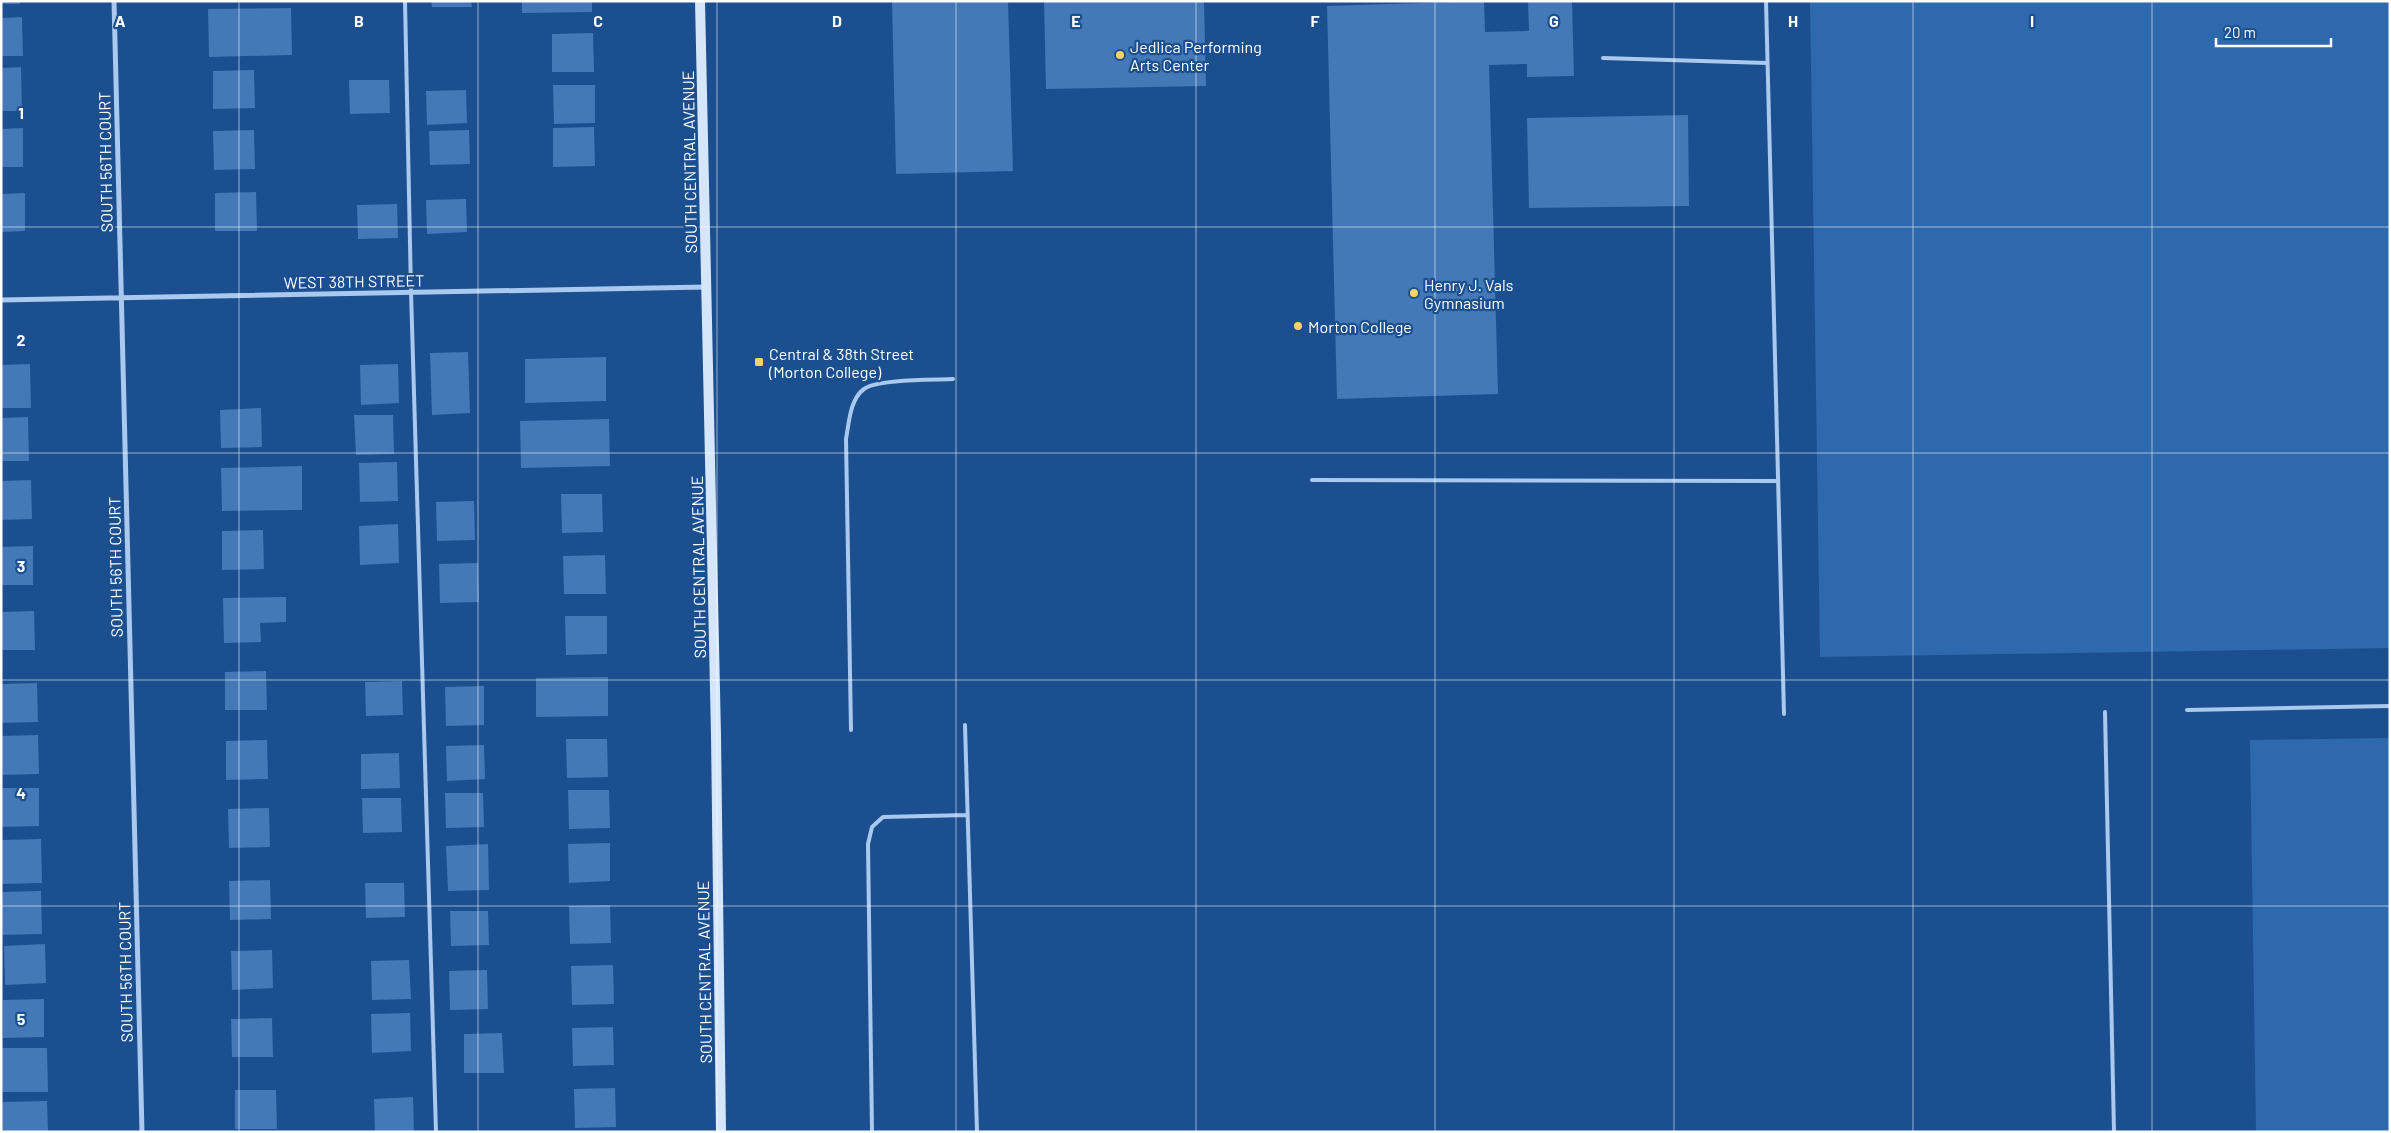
<svg xmlns="http://www.w3.org/2000/svg" width="2391" height="1133" font-family="Barlow,sans-serif">
  <style>
    .green { fill: #2e69ad }
    .building { fill: #4478b7 }
    .lines { fill: none; stroke-linecap: round; stroke-linejoin: round }
    .service { stroke: #a9c9ee; stroke-width: 4 }
    .minor { stroke: #a9c9ee; stroke-width: 5 }
    .secondary { stroke: #d6e6fa; stroke-width: 10 }
    .grid { fill: none; stroke: #fff; stroke-width: 1; stroke-opacity: 0.55 }
    .poi-dot { fill: #ffd166; stroke: #1b4f8f; stroke-width: 2 }
    .labels { text-anchor: middle; dominant-baseline: central; stroke-width: 4.5; stroke-linejoin: round; paint-order: stroke }
    .poi-label { font-size: 16px; fill: #fff; stroke: #1b4f8f; text-anchor: start }
    .street-label { font-size: 16px; fill: #fff; stroke: #1b4f8f }
    .grid-label { font-size: 16px; text-anchor: middle; font-weight: bold; fill: #fff; stroke: #1b4f8f; stroke-width: 4.5; stroke-linejoin: round; paint-order: stroke }
  </style>
  <rect width="100%" height="100%" fill="#1b4f8f"/>
  <path class="green" d="M1810,1H2390V648L1820,657Z
    M2390,738V1132H2256L2250,740Z"/>
  <path class="building" d="M1,1H20V4H1Z
    M431,1H471L472,7H432Z
    M522,1H592V12L522,13Z
    M892,1H1008L1013,171L896,174Z
    M1044,1H1204L1206,86L1046,89Z
    M1484,1L1485,32L1529,31L1528,1H1572L1574,76L1527,77V64L1489,65L1498,394L1337,399L1327,6Z
    M291,8L292,55L209,57L208,9Z
    M22,17L23,56H1V18Z
    M593,33L594,72H552V34Z
    M21,67L22,111H1V68Z
    M254,70L255,108L213,109V71Z
    M349,80H389L390,113L350,114Z
    M553,85H595V123L554,124Z
    M466,90L467,123L427,125L426,91Z
    M1688,115L1689,206L1529,208L1527,118Z
    M594,127L595,166L553,167V128Z
    M23,128V167H1V129Z
    M254,130L255,169L214,170L213,131Z
    M469,130L470,164L430,165L429,131Z
    M256,192L257,231H215V193Z
    M25,193V231L1,232V194Z
    M466,199L467,232L427,234L426,200Z
    M397,204L398,238L358,239L357,205Z
    M468,352L470,413L432,415L430,353Z
    M606,357V401L525,403V359Z
    M30,364L31,408H1V365Z
    M398,364L399,403L361,405L360,365Z
    M261,408L262,447L221,448L220,410Z
    M354,415H393L394,454L356,455Z
    M28,417L29,461H1V418Z
    M609,419L610,466L521,468L520,421Z
    M397,462L398,501L360,502L359,463Z
    M302,466V510L222,511L221,468Z
    M31,480L32,519L1,520V481Z
    M561,494H602L603,532L562,533Z
    M474,501L475,540L437,541L436,502Z
    M398,524L399,563L360,565L359,526Z
    M263,530L264,569L222,570V531Z
    M33,546V585H1V547Z
    M605,555L606,594H564L563,556Z
    M478,563L479,602L440,603L439,564Z
    M286,597V622L260,623L261,642L224,643L223,598Z
    M34,611L35,650H1V612Z
    M565,616H607V654L566,655Z
    M266,671L267,710H225V672Z
    M608,677V716L536,717V678Z
    M402,681L403,715L366,716L365,682Z
    M37,683L38,722L1,723V684Z
    M484,686V725L446,726L445,687Z
    M38,735L39,774L1,775V736Z
    M566,739H607L608,777L567,778Z
    M267,740L268,779L226,780V741Z
    M484,745L485,779L447,781L446,746Z
    M399,753L400,788L361,789V754Z
    M1,788H39V826L1,827Z
    M568,790H609L610,828L569,829Z
    M445,793H483L484,827L446,828Z
    M362,798H401L402,832L363,833Z
    M269,808L270,847L229,848L228,809Z
    M41,839L42,883L1,884V840Z
    M610,843V881L569,883L568,844Z
    M488,844L489,890L448,891L446,846Z
    M270,880L271,919L230,920L229,881Z
    M365,883H404L405,917L366,918Z
    M41,891L42,934L1,935V892Z
    M610,905L611,943L570,944L569,906Z
    M450,911H488L489,945L451,946Z
    M45,944L46,983L5,985L4,946Z
    M272,950L273,988L232,990L231,951Z
    M409,960L411,999L372,1000L371,961Z
    M613,965L614,1004L572,1005L571,966Z
    M487,970L488,1009L450,1010L449,971Z
    M44,999V1037L3,1038V1000Z
    M410,1013L411,1051L372,1053L371,1014Z
    M272,1018L273,1057H232L231,1019Z
    M613,1027L614,1065L573,1066L572,1028Z
    M502,1033L504,1073H464V1034Z
    M1,1048H47L48,1092H1Z
    M615,1088L616,1127L575,1128L574,1089Z
    M235,1090H276L277,1129H235Z
    M413,1097L414,1132H375L374,1099Z
    M47,1101L48,1132H1V1102Z"/>
  <g class="lines">
    <path class="service" d="M405,1L411,292L436,1132
      M1766,1L1784,714
      M1603,58L1767,63
      M1312,480L1778,481
      M2187,710L2390,706
      M2105,712L2114,1132
      M965,725L977,1132
      M851,730L846,439C849,423 850,399 864,389C876,379 935,380 953,379
      M872,1132L868,844L872,827L883,817L967,815"/>
    <path class="minor" d="M114,1L142,1132
      M1,300L706,287"/>
    <path class="secondary" d="M700,1L716,735L721,1132"/>
  </g>
  <path class="grid" d="M239,1V1132M478,1V1132M717,1V1132M956,1V1132M1196,1V1132M1435,1V1132M1674,1V1132M1913,1V1132M2152,1V1132M1,227H2390M1,453H2390M1,680H2390M1,906H2390"/>
  <g class="poi-dot">
    <circle cx="1120" cy="55" r="5"/>
    <circle cx="1414" cy="293" r="5"/>
    <circle cx="1298" cy="326" r="5"/>
    <rect x="754" y="357" width="10" height="10" rx="2.5"/>
  </g>
  <g class="labels">
    <g class="poi-label">
      <text x="1130" y="46">Jedlica Performing<tspan x="1130" dy="18">Arts Center</tspan></text>
      <text x="1424" y="284">Henry J. Vals<tspan x="1424" dy="18">Gymnasium</tspan></text>
      <text x="1308" y="326">Morton College</text>
      <text x="769" y="353">Central &amp; 38th Street<tspan x="769" dy="18">(Morton College)</tspan></text>
    </g>
    <g class="street-label">
      <text transform="translate(105 162) rotate(-91)">SOUTH 56TH COURT</text>
      <text transform="translate(689 162) rotate(-91)">SOUTH CENTRAL AVENUE</text>
      <text transform="translate(354 281) rotate(-1)">WEST 38TH STREET</text>
      <text transform="translate(115 567) rotate(-91)">SOUTH 56TH COURT</text>
      <text transform="translate(698 567) rotate(-91)">SOUTH CENTRAL AVENUE</text>
      <text transform="translate(125 972) rotate(-91)">SOUTH 56TH COURT</text>
      <text transform="translate(704 972) rotate(-91)">SOUTH CENTRAL AVENUE</text>
    </g>
  </g>
  <g class="grid-label">
    <text x="120" y="27">A</text>
    <text x="359" y="27">B</text>
    <text x="598" y="27">C</text>
    <text x="837" y="27">D</text>
    <text x="1076" y="27">E</text>
    <text x="1315" y="27">F</text>
    <text x="1554" y="27">G</text>
    <text x="1793" y="27">H</text>
    <text x="2032" y="27">I</text>
    <text x="21" y="119">1</text>
    <text x="21" y="346">2</text>
    <text x="21" y="572">3</text>
    <text x="21" y="799">4</text>
    <text x="21" y="1025">5</text>
  </g>
  <rect width="2391" height="1133" fill="none" stroke="#ffffff" stroke-width="5"/>
  <path d="M2216 38v8h115v-8" fill="none" stroke="#ffffff" stroke-width="2.5"/>
  <text x="2224" y="38" font-size="15" fill="#ffffff" stroke="#1b4f8f" stroke-width="4" paint-order="stroke">20 m</text>
</svg>
